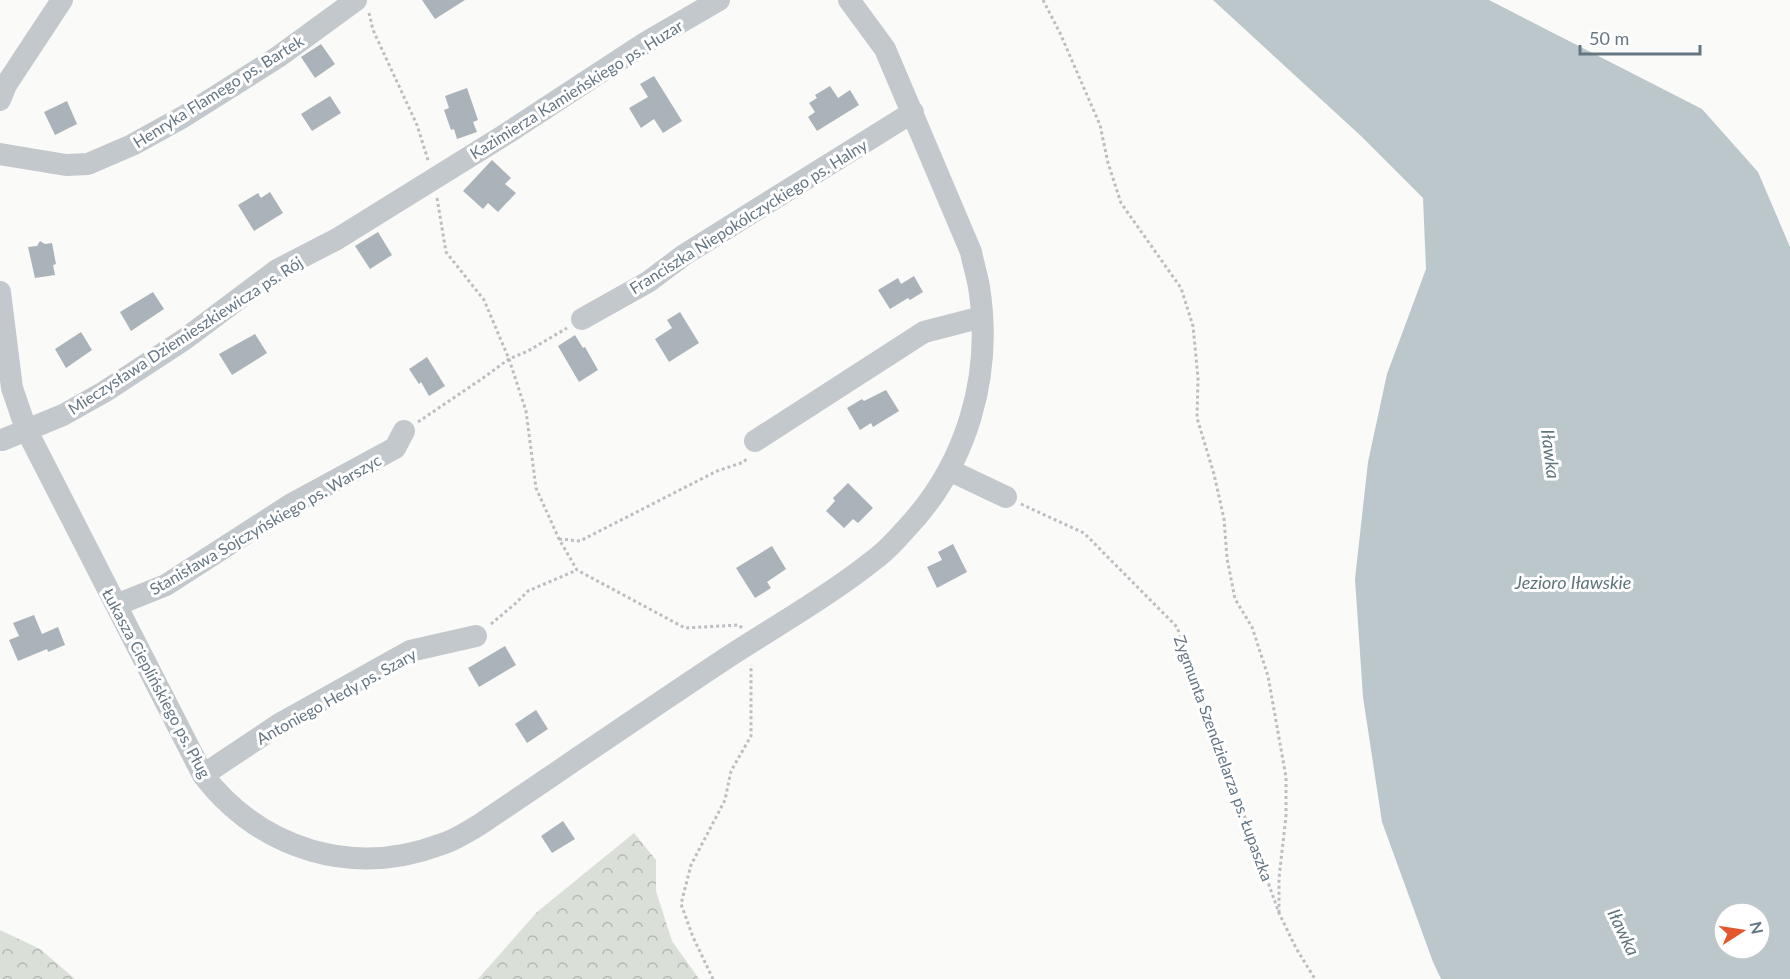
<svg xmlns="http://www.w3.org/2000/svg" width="1790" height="979" font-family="Lato,sans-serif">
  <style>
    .forest { fill: url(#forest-crowns) }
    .water { fill: #bbc7cb; fill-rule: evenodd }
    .building { fill: #aab3b9 }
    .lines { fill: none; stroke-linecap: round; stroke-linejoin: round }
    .path { stroke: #bbbfc2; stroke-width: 3; stroke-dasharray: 3 3; stroke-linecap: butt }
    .minor { stroke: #c3c8cc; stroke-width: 22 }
    .labels { text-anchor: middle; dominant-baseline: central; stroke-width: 6; stroke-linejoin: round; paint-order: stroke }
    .street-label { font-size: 16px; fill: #657683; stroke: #fff }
    .water-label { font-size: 18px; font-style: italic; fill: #60757c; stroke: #fff }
  </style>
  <defs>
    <pattern id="forest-crowns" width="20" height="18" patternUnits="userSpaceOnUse" patternTransform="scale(1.5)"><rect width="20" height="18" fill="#dadfd7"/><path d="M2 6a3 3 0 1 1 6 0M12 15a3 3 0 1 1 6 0" fill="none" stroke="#b4b9b4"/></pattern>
  </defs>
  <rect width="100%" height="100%" fill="#fafaf8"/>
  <path class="forest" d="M634,833L656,860V891L672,941L699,979H478L537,912Z
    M0,930L40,949L75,979H0Z"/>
  <path class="water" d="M1213,0H1489L1702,109L1758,172L1790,247V979H1441L1433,962L1382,822L1363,697L1355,579L1368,462L1387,374L1426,269L1423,198L1361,136ZM1724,913H1760V949H1724Z"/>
  <path class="building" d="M422,0H465L435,19Z
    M321,44L335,64L315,78L301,57Z
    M654,76L682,121L663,133L654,119L641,128L629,108L648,97L640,84Z
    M830,86L838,98L850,90L859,105L817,131L808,117L815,112L809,103L817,98L815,95Z
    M467,88L478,120L473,122L477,132L457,139L454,129L451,130L444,110L449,108L445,96Z
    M330,96L341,113L312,131L301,114Z
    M67,101L77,124L55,135L44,112Z
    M492,160L511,178L505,184L516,193L498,212L488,203L483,209L463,191Z
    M270,192L283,213L254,231L238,205L258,193L261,198Z
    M378,232L392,255L370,269L355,246Z
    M40,241L45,244L52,243L56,264L53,265L55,275L35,278L28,247L37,246Z
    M914,276L923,292L910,300L908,298L890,309L878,290L898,278L901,284Z
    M153,292L164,309L131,331L120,312Z
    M680,312L699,343L669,362L655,339L672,328L667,320Z
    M81,332L92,350L66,368L55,349Z
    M255,334L267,353L232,375L219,354Z
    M575,335L583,348L585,347L598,370L579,382L558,346Z
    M427,357L445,386L429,396L421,382L419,384L409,369Z
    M886,390L899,411L873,427L871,423L860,430L847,408L862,399L864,401Z
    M848,483L873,508L858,523L853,519L844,528L826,511L835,501L833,498Z
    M953,544L967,572L937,588L927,567L942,560L938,552Z
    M772,546L786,569L767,582L771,588L755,598L736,568Z
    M34,615L42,634L58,627L65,645L48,652L47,649L18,661L9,640L19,636L13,623Z
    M505,646L516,665L479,687L468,668Z
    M536,710L548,729L527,743L515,724Z
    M563,821L575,839L552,853L541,836Z"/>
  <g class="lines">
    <path class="path" d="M1043,0L1060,33L1100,125L1108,163L1121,203L1181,288L1193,326L1198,378L1197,418L1214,474L1224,519L1227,558L1235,599L1252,627L1268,676L1286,777V816L1279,878V913
      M369,13L373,30L417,125L428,160
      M437,198L446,252L484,300L509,359L526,411L536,488L559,539L577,570L685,628L739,625L742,628
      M418,422L483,378L509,359L528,351L567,328
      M1021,504L1084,533L1177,627L1279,913L1296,948L1315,979
      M559,539L580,541L717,471L744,462L747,458
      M491,624L516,603L528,591L577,570
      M713,979L693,937L681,904L691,865L725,800L731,771L751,736V665"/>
    <path class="minor" d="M0,100L6,85L62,0
      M0,154L66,165L88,164L132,145L183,117L278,57L356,0
      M0,292L12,388L26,429L203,775C261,850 353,878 442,844C455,840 467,832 479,825C562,769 645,712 728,657C779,624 832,594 879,556C889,548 897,539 905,530C967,465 993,376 979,287C977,275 973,263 971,252L885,49L849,0
      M582,319L648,282L684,255L913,112
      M2,440L63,415L104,392L185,339L277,270L337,239L506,134L645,43L719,0
      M755,441L924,332L982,317
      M949,470L1006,497
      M116,605L166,585L290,505L395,448L404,431
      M203,775L281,723L410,651L476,636"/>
  </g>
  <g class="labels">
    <g class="street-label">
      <text transform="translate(576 89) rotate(-32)">Kazimierza Kamieńskiego ps. Huzar</text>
      <text transform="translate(218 91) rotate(-32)">Henryka Flamego ps. Bartek</text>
      <text transform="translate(748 216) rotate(-32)">Franciszka Niepokólczyckiego ps. Halny</text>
      <text transform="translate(185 335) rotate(-33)">Mieczysława Dziemieszkiewicza ps. Rój</text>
      <text transform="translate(265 524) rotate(-30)">Stanisława Sojczyńskiego ps. Warszyc</text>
      <text transform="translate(157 683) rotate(62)">Łukasza Cieplińskiego ps. Pług</text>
      <text transform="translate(336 696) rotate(-29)">Antoniego Hedy ps. Szary</text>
      <text transform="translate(1224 758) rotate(70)">Zygmunta Szendzielarza ps. Łupaszka</text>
    </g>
    <g class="water-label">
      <text transform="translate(1551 454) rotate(83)">Iławka</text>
      <text x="1573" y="582">Jezioro Iławskie</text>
      <text transform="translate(1624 932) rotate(64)">Iławka</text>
    </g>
  </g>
  <g transform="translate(1742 931) rotate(78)"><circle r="28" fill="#ffffff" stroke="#c1c8cd" stroke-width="1.5"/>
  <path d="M0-4.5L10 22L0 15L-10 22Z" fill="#e4572e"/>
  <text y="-9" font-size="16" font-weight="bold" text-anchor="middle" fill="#657683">N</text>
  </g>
  <path d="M1580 45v9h120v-9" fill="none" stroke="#657683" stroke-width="3"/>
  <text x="1589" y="45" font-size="18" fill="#657683" stroke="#ffffff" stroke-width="4.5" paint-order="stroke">50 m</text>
</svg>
